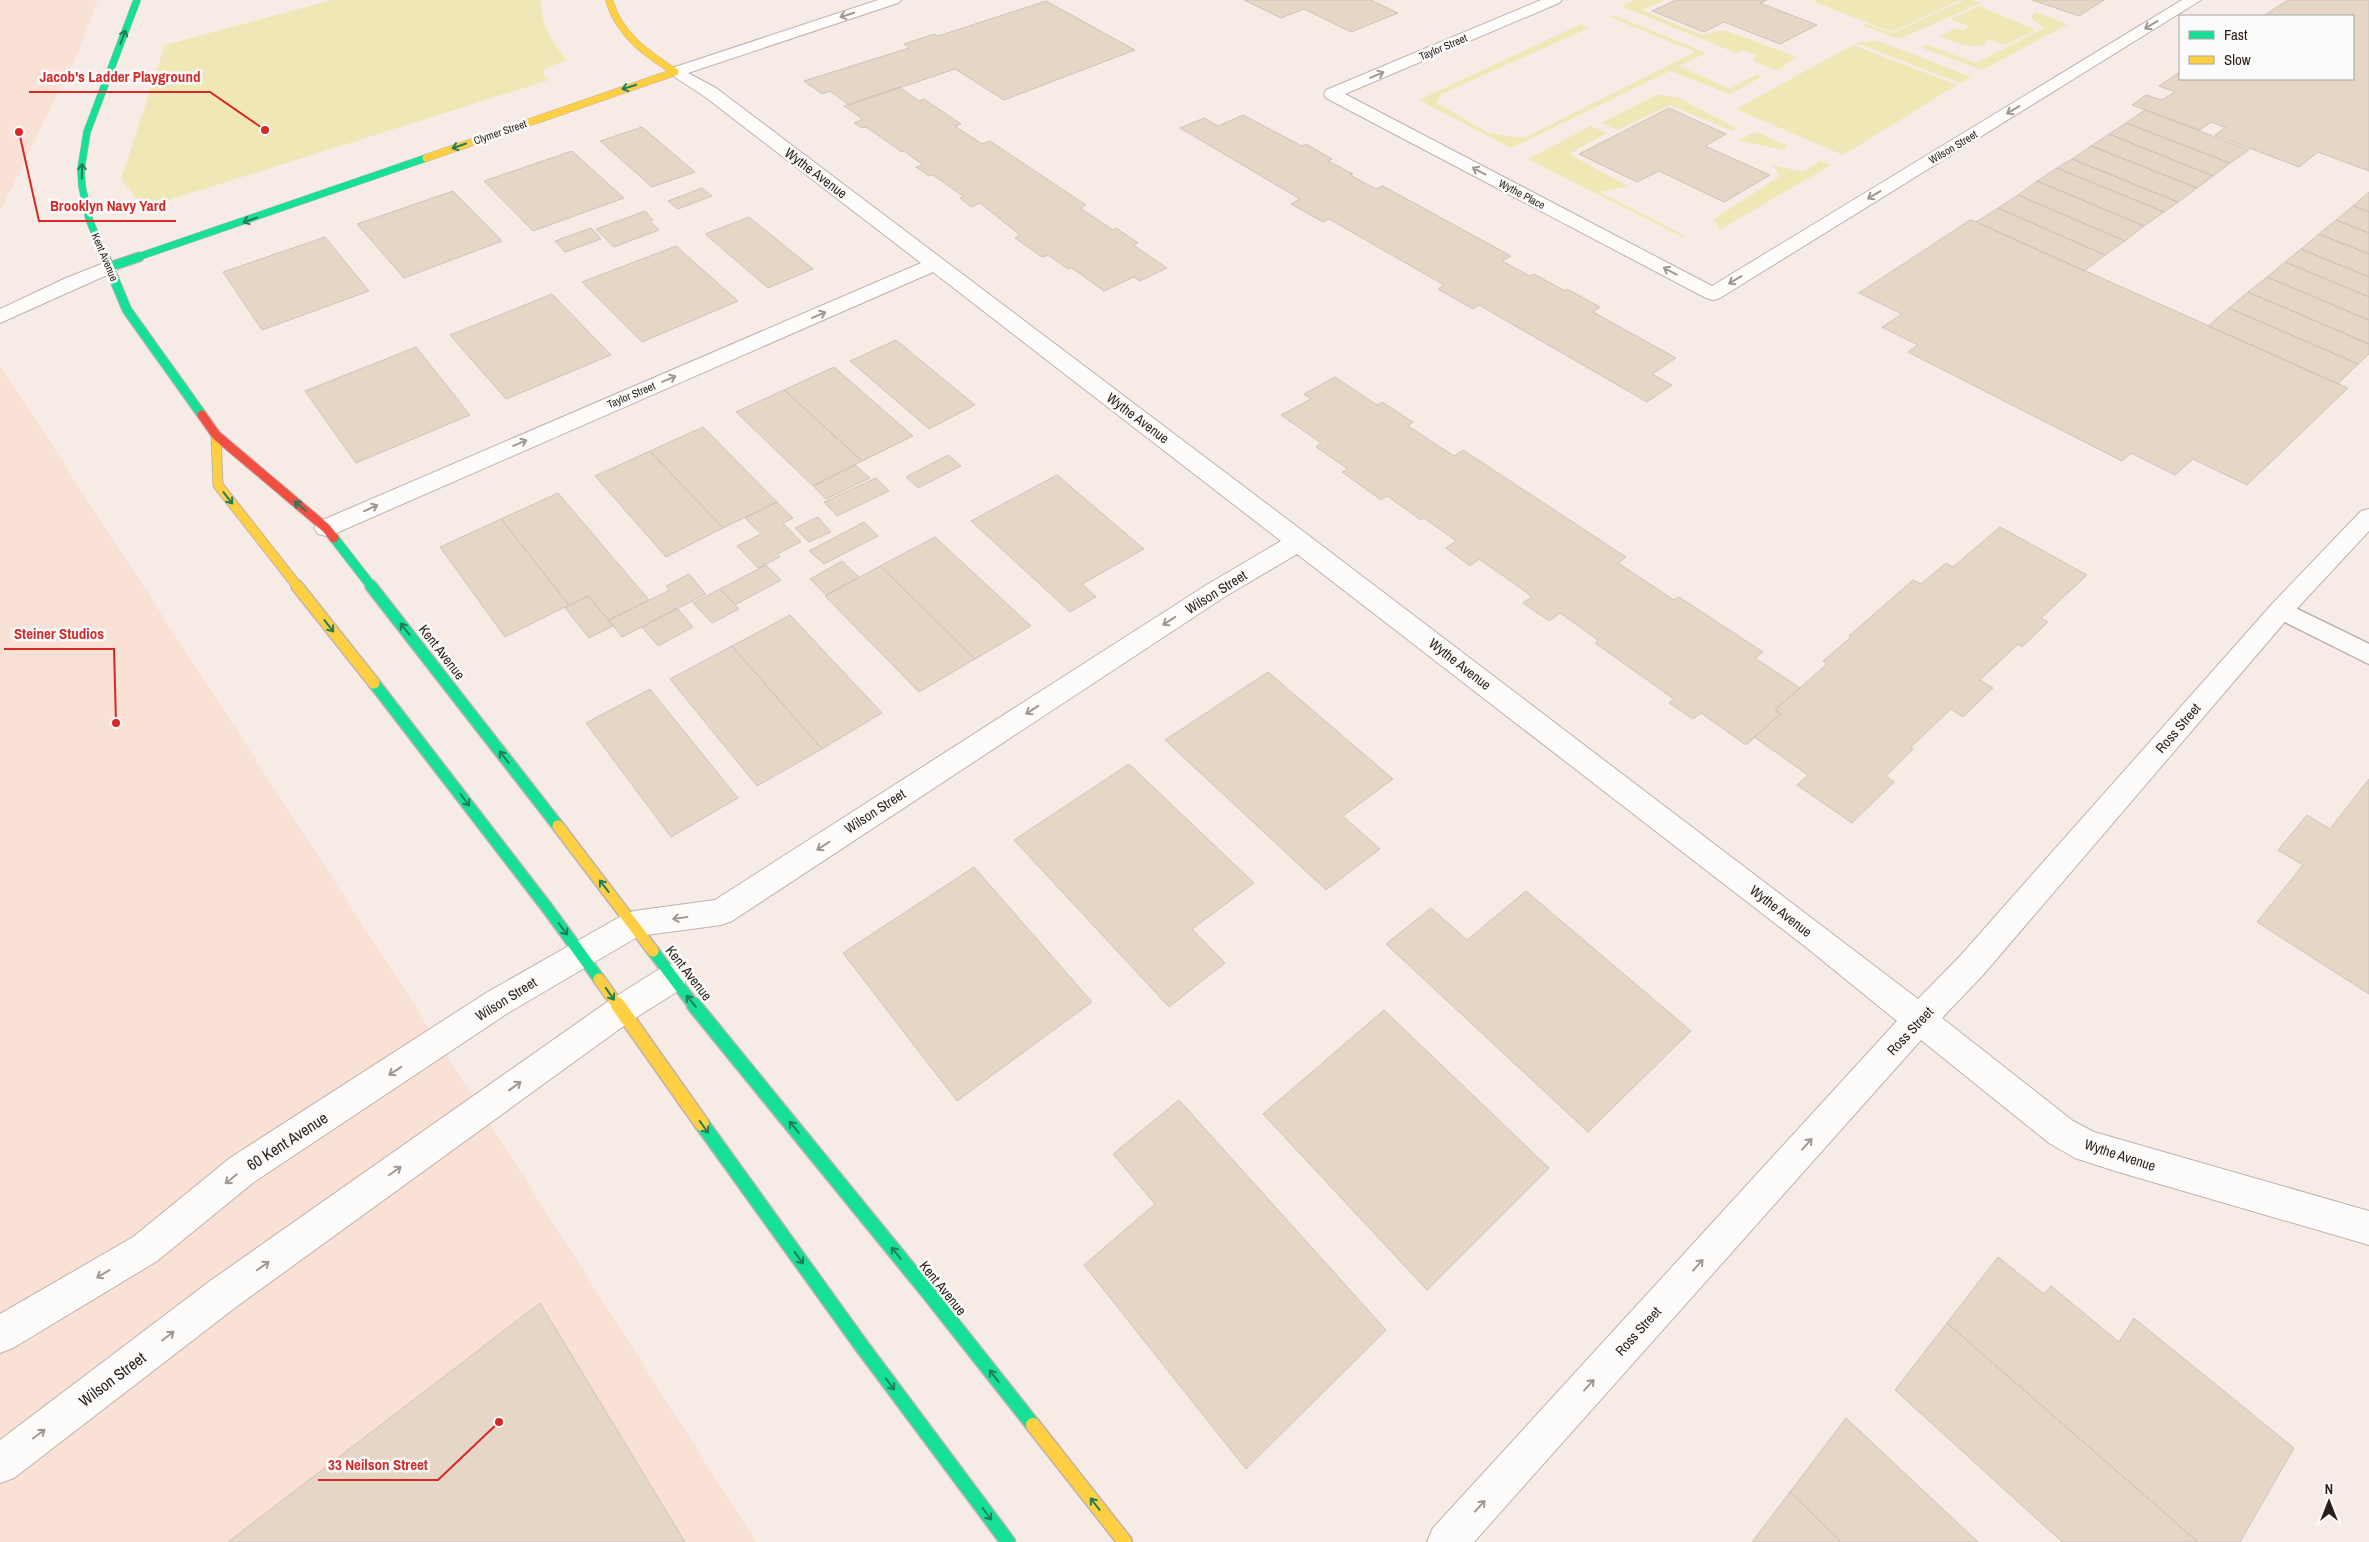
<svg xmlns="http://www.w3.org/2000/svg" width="2369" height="1542" font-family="'Archivo Narrow',sans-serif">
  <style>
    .built { fill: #fae1d6 }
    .green { fill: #f0e7b6 }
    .building { fill: #e5d6c6; stroke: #cdc4bc }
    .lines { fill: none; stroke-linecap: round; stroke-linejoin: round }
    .lane-casing { stroke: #beb2ad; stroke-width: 3 }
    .street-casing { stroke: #beb2ad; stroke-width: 2 }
    .fast-far3-casing { stroke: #beb2ad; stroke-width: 8 }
    .fast-far2-casing { stroke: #beb2ad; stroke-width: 11 }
    .fast-far1-casing { stroke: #beb2ad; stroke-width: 14 }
    .fast-casing { stroke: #beb2ad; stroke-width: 17 }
    .slow-far3-casing { stroke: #beb2ad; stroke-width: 8 }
    .slow-far2-casing { stroke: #beb2ad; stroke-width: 11 }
    .slow-far1-casing { stroke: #beb2ad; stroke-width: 14 }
    .slow-casing { stroke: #beb2ad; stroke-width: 17 }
    .jam-casing { stroke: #beb2ad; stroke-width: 11 }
    .lane { fill: #fefcfb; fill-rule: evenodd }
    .street { fill: #fefcfb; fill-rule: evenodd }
    .fast-far3 { stroke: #16e098; stroke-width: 7 }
    .fast-far2 { stroke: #16e098; stroke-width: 9 }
    .fast-far1 { stroke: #16e098; stroke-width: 11 }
    .fast { stroke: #16e098; stroke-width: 14 }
    .slow-far3 { stroke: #ffcf43; stroke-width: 7 }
    .slow-far2 { stroke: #ffcf43; stroke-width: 9 }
    .slow-far1 { stroke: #ffcf43; stroke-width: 11 }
    .slow { stroke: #ffcf43; stroke-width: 14 }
    .jam { stroke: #f24e42; stroke-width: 9 }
    .oneway { stroke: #9f9895 }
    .oneway2 { stroke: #207f58 }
    .labels { text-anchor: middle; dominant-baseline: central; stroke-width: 5; stroke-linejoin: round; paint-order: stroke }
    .far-street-label { font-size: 11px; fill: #2b1e18; stroke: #fafbfa }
    .street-label { font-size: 14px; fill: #2b1e18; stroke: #fafbfa }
    .near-street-label { font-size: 16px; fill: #2b1e18; stroke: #fafbfa }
    .leader { fill: none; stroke: #d62828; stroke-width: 2 }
    .callout-dot { fill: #d62828; stroke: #fafbfa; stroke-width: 2 }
    .callout-label { font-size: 15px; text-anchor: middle; font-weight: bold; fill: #d62828; stroke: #fafbfa; stroke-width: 5; stroke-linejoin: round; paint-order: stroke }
  </style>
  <rect width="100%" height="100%" fill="#f7ebe6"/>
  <path class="built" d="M0,0H98L78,53L0,211Z
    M0,365L392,970L756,1542H0Z"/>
  <path class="green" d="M332,0H541C541,26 551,41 567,60L546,68L543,75L549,80L150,206H142L121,179L165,45Z
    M1636,0H1664L1642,10L1702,35L1724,30L1797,57L1777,71L1754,61L1756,55L1743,50L1736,53L1621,6Z
    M1817,0H1959L1892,32L1814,2Z
    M1964,0H1973L1981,3L1899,39L1862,25L1863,23L1893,33Z
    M1979,6L2036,30L2005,45L1989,39L1981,47L1963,45L1940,37L1955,28L1963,30L1969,26L1950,19Z
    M2035,12L2068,24L1982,70L1920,47L1927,45L1976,63L2044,28L2031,18Z
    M1614,15L1706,53L1679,66L1730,89L1756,75L1763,76L1730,94L1670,71L1511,148L1419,100L1581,24L1589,28L1441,94L1437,103L1488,133L1524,138L1695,52L1610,17Z
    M1879,41L1971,77L1960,83L1856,43Z
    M1853,45L1957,85L1843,155L1736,109Z
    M1657,95L1677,97L1736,128L1732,131L1670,105L1618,130L1601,123Z
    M1591,126L1607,133L1569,154L1628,186L1600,192L1683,235L1684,238L1528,159Z
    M1756,132L1788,146L1783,150L1737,140Z
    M1820,161L1831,165L1721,229L1713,220L1780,176L1773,165L1803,172Z"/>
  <path class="building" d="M1244,0H1371L1398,13L1351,32L1304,9L1281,18Z
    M1676,0H1767L1760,3L1817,25L1780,44L1724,22L1704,32L1652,11Z
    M2032,0H2104L2079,16Z
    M2288,0H2369V171L2318,152L2299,167L2215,135L2226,127H2224L2211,122L2200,130L2132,105L2146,95L2162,100L2175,92L2159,86L2180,72V79H2353V16H2263Z
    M1046,1L1135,50L1004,100L955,69L849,105L830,91L822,94L804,81L909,48L904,44L934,34L938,36Z
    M899,87L919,101L924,99L961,124L955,126L982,144L990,141L1086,205L1080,208L1113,230L1116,228L1138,243L1133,245L1167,268L1140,281L1134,277L1104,291L1072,268L1068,269L1048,255L1042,257L1015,238L1020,235L980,203L971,207L960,198L964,197L933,175L929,176L916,167L923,165L904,151L902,152L866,127L862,128L854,123L863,119L844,106Z
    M1669,108L1726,134L1705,146L1770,175L1724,202L1659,171L1637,182L1579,154Z
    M2145,110L2249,150L2230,163L2126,123Z
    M1243,115L1302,146L1306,144L1332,159L1328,161L1353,174L1350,175L1376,189L1383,186L1511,256L1502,261L1530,276L1534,274L1565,291L1567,289L1600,307L1593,312L1676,358L1652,374L1672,385L1647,402L1479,305L1473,309L1438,289L1444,285L1329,219L1323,222L1291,204L1300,199L1180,128L1204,118L1218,126Z
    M2126,123L2230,163L2213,176L2109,134Z
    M642,127L695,172L652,187L600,141Z
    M2109,134L2213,176L2197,188L2091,146Z
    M2091,146L2197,188L2178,202L2072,159Z
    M572,151L624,198L533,231L484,181Z
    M2072,159L2178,202L2164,212L2057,168Z
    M2057,168L2164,212L2144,226L2037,181Z
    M2037,181L2144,226L2125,241L2018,195Z
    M702,188L712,196L678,209L668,201Z
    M453,191L502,241L404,278L357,224Z
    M2369,192V212L2353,206Z
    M2018,195L2125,241L2105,255L1998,208Z
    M2353,206L2369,212V233L2336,220Z
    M1998,208L2105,255L2084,271L1976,222Z
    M645,211L653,220L650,221L659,230L614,247L596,229Z
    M749,217L813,269L768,288L705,234Z
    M1970,220L1976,222L2348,388L2247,485L2193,459L2175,475L2131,453L2122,461L1908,352L1918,345L1882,327L1902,314L1859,293Z
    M2336,220L2369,233V254L2319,234Z
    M591,228L601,239L565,252L555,241Z
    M2319,234L2369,254V277L2301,249Z
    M325,237L369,291L262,330L223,272Z
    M676,246L738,301L642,342L582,282Z
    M2301,249L2369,277V297L2285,262Z
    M2285,262L2369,297V320L2267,277Z
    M2267,277L2369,320V344L2248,292Z
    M2248,292L2369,344V354L2358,364L2229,308Z
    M552,294L611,355L506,399L450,335Z
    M2229,308L2358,364L2338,384L2208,326Z
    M896,340L975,405L929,429L850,361Z
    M416,347L470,415L356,463L305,391Z
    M834,367L913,436L862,461L784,390Z
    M1335,377L1377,405L1382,402L1413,422L1408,426L1454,456L1463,450L1626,557L1618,563L1674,600L1679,597L1763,652L1755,658L1800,688L1775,710L1781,714L1746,745L1701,713L1693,719L1669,703L1674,699L1595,643L1598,640L1560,613L1549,621L1523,603L1532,597L1526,592L1479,559L1470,566L1446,548L1456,541L1424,518L1421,520L1387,496L1381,500L1342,472L1348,469L1316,447L1321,443L1281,415L1311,399L1304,394Z
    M784,390L862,461L813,486L736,412Z
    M703,427L777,502L723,528L650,451Z
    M650,451L723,528L666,557L595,476Z
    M948,455L961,466L918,488L906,477Z
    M855,465L870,478L826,499L813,486Z
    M1057,475L1144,549L1082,584L1096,597L1070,612L971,521Z
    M876,478L889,491L837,516L824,502Z
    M558,493L649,600L609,620L588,596L569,605L501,519Z
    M777,502L793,518L783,523L801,542L777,554L780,557L758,568L737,546L761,534L745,518Z
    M818,517L831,532L809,542L795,528Z
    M501,519L569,605L505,637L440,547Z
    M864,522L878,536L824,564L809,551Z
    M2000,527L2087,575L2041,618L2048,622L2022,647L2018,644L1980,680L1993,688L1963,717L1951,709L1910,748L1913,749L1886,776L1894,782L1852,823L1797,785L1808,775L1754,737L1781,714L1775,710L1827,664L1823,661L1851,637L1849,636L1913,580L1921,584L1946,563L1953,567Z
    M935,537L1031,626L975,659L880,566Z
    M842,561L859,577L826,595L810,579Z
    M766,565L781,580L735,605L720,589Z
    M880,566L975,659L919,692L825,596Z
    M689,574L706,594L622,637L609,620L670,590L666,586Z
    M720,589L739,609L712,623L693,603Z
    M588,596L613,626L589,638L565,608Z
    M677,608L693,627L658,646L642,627Z
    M790,615L882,713L822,749L732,646Z
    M732,646L822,749L757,786L670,679Z
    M1268,672L1393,779L1343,816L1380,849L1326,890L1165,740Z
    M650,689L738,798L671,837L586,723Z
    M1129,764L1254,883L1192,929L1225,963L1169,1007L1014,840Z
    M2369,779V994L2257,922L2303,865L2278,850L2307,815L2330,829Z
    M974,867L1092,1002L957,1101L843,953Z
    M1526,891L1691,1031L1588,1132L1386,944L1431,908L1467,940Z
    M1384,1010L1549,1168L1427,1290L1263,1114Z
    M1179,1100L1386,1330L1246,1469L1084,1265L1155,1204L1113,1154Z
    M1998,1257L2044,1294L2051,1286L2119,1342L2134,1318L2294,1448L2240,1542H2198L1947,1323Z
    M540,1303L685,1542H228Z
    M1947,1323L2198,1542H2062L1895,1390Z
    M1846,1418L1978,1542H1841L1790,1492Z
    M1790,1492L1841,1542H1752Z"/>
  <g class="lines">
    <defs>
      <path id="lane" d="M2281,601L2369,644V664L2273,616L2269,610L2273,604Z"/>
      <path id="street" d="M878,0H901L898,3L688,73L716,88L1308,535L1918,999L1961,955L2272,604L2361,511L2369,509V531L2290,616L1983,975L1942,1018L2073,1121L2094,1132L2369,1211V1245L2115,1171L2075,1158L2049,1143L1921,1040L1474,1542H1427L1433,1528L1897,1021L1807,948L1297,554L1226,596L732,921L721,925L639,936L508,1013L254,1182L157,1261L13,1348L0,1353V1314L133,1237L230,1158L486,993L623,915L634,911L715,900L1208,584L1281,541L933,272L334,534L326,536L318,534L314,528L318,522L921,263L704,96L667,72L669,69Z
        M1541,0H1562L1559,3L1345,94L1712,286L2182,0H2201L1720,298L1713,300L1706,298L1326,98L1324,94L1326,90Z
        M109,261L116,263L119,267L116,271L0,323V309L66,278Z
        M672,964L683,968L687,978L683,988L632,1020L236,1307L14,1478L0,1483V1440L210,1281L610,1000L661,968Z"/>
      <path id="fast-far3" d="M105,258L89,219L82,186L81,169L87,132L137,0
        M135,258L426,158"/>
      <path id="fast-far2" d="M105,257L127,310L202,415
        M109,267L139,257
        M334,538L372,587"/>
      <path id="fast-far1" d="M371,586L558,826
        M374,683L548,909L599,979
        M653,951L695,1007"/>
      <path id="fast" d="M694,1005L927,1291L1033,1425
        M702,1124L861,1345L1008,1542"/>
      <path id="slow-far3" d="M609,0C619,35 646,53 675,72
        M426,158L675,72"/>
      <path id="slow-far2" d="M216,435L218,485L298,587"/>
      <path id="slow-far1" d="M297,586L374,683
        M558,826L653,951
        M599,979L619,1007"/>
      <path id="slow" d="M618,1005L702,1124
        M1033,1425L1125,1542"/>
      <path id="jam" d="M202,415L216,435L326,528L334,538"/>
    </defs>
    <use href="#lane" class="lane-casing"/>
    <use href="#street" class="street-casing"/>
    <use href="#fast-far3" class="fast-far3-casing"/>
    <use href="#fast-far2" class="fast-far2-casing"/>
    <use href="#fast-far1" class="fast-far1-casing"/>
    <use href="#fast" class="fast-casing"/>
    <use href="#slow-far3" class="slow-far3-casing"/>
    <use href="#slow-far2" class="slow-far2-casing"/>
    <use href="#slow-far1" class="slow-far1-casing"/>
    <use href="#slow" class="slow-casing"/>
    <use href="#jam" class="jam-casing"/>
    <use href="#lane" class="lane"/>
    <use href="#street" class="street"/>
    <use href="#fast-far3" class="fast-far3"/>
    <use href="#fast-far2" class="fast-far2"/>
    <use href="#fast-far1" class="fast-far1"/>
    <use href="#fast" class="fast"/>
    <use href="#slow-far3" class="slow-far3"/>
    <use href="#slow-far2" class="slow-far2"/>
    <use href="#slow-far1" class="slow-far1"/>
    <use href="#slow" class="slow"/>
    <use href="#jam" class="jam"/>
  </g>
  <defs><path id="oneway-shaft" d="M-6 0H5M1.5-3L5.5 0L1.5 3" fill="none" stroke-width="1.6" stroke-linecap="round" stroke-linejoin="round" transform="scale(1.25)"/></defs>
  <g class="oneway">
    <use href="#oneway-shaft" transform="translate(847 15) rotate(162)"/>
    <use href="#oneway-shaft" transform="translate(2151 25) rotate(149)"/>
    <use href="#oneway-shaft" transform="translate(1377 75) rotate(-23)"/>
    <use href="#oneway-shaft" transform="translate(2013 110) rotate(149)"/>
    <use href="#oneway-shaft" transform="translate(1479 171) rotate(-152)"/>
    <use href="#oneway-shaft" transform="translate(1874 195) rotate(149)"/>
    <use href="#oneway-shaft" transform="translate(1670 271) rotate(-152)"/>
    <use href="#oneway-shaft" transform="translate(1735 280) rotate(149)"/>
    <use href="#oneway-shaft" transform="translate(819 315) rotate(-23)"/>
    <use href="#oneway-shaft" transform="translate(669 379) rotate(-23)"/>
    <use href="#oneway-shaft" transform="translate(520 443) rotate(-23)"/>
    <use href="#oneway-shaft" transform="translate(371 508) rotate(-24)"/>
    <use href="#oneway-shaft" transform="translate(1169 621) rotate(147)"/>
    <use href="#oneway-shaft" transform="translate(1032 710) rotate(147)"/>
    <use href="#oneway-shaft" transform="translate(823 846) rotate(147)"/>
    <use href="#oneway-shaft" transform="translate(680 918) rotate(172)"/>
    <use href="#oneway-shaft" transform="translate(395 1071) rotate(147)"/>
    <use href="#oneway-shaft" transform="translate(515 1086) rotate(-36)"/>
    <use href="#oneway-shaft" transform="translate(1807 1144) rotate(-48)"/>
    <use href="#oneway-shaft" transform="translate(395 1171) rotate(-35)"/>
    <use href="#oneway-shaft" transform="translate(231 1179) rotate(141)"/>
    <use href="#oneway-shaft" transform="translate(1698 1265) rotate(-48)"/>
    <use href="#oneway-shaft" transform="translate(263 1266) rotate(-35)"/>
    <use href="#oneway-shaft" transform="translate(103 1274) rotate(149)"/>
    <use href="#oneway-shaft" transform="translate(168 1336) rotate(-37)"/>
    <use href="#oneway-shaft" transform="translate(1589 1385) rotate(-48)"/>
    <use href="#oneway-shaft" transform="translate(39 1434) rotate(-37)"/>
    <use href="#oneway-shaft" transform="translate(1480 1506) rotate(-48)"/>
  </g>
  <g class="oneway2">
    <use href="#oneway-shaft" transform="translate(123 37) rotate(-69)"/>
    <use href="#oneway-shaft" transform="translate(629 87) rotate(162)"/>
    <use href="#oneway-shaft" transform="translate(459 146) rotate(161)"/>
    <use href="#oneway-shaft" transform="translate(82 171) rotate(-89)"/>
    <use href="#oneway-shaft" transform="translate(250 220) rotate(161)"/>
    <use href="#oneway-shaft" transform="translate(228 498) rotate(52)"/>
    <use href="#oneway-shaft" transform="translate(300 506) rotate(-140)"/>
    <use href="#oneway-shaft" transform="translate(329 626) rotate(52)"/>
    <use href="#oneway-shaft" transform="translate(405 629) rotate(-128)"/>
    <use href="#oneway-shaft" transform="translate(504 757) rotate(-128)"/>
    <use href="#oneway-shaft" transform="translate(465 800) rotate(53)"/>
    <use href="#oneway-shaft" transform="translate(604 886) rotate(-128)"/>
    <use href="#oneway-shaft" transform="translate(563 929) rotate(53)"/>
    <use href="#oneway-shaft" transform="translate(610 994) rotate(55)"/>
    <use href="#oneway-shaft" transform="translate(691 1001) rotate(-130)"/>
    <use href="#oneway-shaft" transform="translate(704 1127) rotate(54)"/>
    <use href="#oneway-shaft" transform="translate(794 1127) rotate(-129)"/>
    <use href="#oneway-shaft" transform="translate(896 1253) rotate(-129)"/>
    <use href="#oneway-shaft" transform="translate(799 1258) rotate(54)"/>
    <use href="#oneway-shaft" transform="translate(994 1376) rotate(-128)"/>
    <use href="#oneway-shaft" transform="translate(890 1384) rotate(53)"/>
    <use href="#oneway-shaft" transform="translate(1095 1504) rotate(-128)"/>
    <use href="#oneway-shaft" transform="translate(987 1514) rotate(53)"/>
  </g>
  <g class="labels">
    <g class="far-street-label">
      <text transform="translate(1443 47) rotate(-23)">Taylor Street</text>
      <text transform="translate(500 132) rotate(-19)">Clymer Street</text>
      <text transform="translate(1953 147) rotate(-31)">Wilson Street</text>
      <text transform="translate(1522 194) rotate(28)">Wythe Place</text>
      <text transform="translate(105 257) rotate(67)">Kent Avenue</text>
      <text transform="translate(631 395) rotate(-23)">Taylor Street</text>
    </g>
    <g class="street-label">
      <text transform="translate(816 173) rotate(37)">Wythe Avenue</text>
      <text transform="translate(1138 418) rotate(37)">Wythe Avenue</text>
      <text transform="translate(1216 592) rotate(-32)">Wilson Street</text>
      <text transform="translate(442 652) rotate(52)">Kent Avenue</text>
      <text transform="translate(1460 664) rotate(38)">Wythe Avenue</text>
      <text transform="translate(2178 728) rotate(-49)">Ross Street</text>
      <text transform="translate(875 811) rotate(-33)">Wilson Street</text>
      <text transform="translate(1781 911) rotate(38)">Wythe Avenue</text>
      <text transform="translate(689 973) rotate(52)">Kent Avenue</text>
      <text transform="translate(506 999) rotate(-32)">Wilson Street</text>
      <text transform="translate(1910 1031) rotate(-47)">Ross Street</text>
      <text transform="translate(2120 1155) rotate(18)">Wythe Avenue</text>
      <text transform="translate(943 1288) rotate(51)">Kent Avenue</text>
      <text transform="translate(1638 1331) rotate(-48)">Ross Street</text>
    </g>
    <g class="near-street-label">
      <text transform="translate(287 1141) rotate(-33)">60 Kent Avenue</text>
      <text transform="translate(112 1379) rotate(-37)">Wilson Street</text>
    </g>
  </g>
  <path class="leader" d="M265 130L210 92H29M19 132L39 221H176M116 723L114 649H4M499 1422L438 1480H318"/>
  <g class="callout-dot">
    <circle cx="265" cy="130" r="5"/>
    <circle cx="19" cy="132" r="5"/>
    <circle cx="116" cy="723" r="5"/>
    <circle cx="499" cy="1422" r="5"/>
  </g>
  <g class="callout-label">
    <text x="120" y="82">Jacob's Ladder Playground</text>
    <text x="108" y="211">Brooklyn Navy Yard</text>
    <text x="59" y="639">Steiner Studios</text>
    <text x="378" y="1470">33 Neilson Street</text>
  </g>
  <rect x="2179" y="15" width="175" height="65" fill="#fafbfa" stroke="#a7a3a0"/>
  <rect x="2189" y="31" width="25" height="8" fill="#16e098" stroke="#a7a3a0"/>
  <text x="2224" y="40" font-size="15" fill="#2b1e18">Fast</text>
  <rect x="2189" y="56" width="25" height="8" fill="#ffcf43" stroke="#a7a3a0"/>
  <text x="2224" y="65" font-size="15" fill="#2b1e18">Slow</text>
  <g transform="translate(2329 1502)" stroke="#fafbfa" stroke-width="4" paint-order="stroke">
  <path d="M0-4L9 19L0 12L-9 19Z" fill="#2b1e18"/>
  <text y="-8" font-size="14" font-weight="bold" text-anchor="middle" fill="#2b1e18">N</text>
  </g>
</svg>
